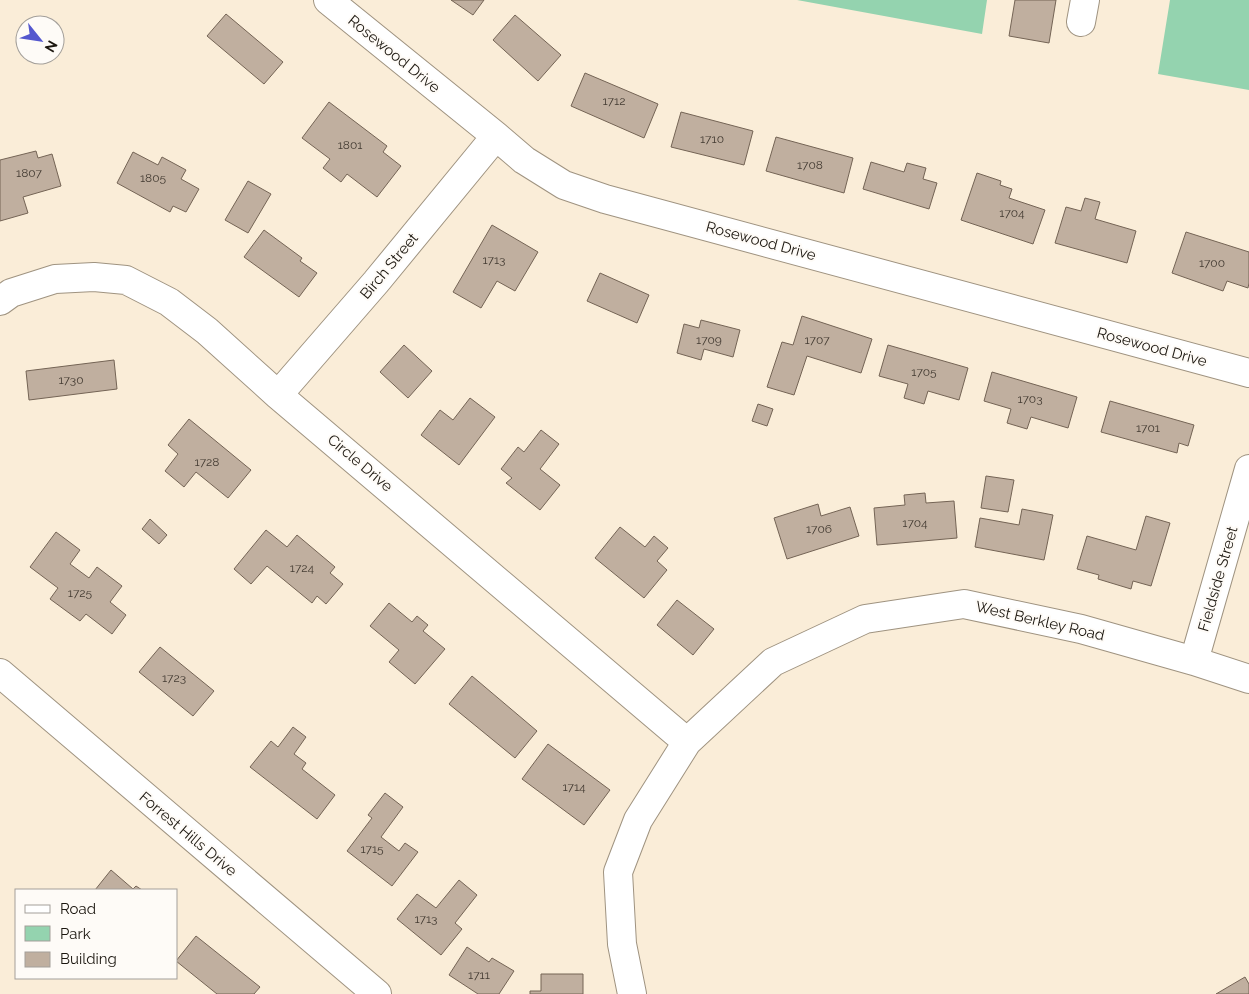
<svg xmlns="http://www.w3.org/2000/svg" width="1249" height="994" font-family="Raleway,sans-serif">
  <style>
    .green { fill: #94d3af }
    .building { fill: #c0af9f; stroke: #746455 }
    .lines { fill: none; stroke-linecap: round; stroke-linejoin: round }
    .minor-casing { stroke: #9f9380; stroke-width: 30 }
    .minor { stroke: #fff; stroke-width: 28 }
    .labels { text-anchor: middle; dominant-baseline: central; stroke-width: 4; stroke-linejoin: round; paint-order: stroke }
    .number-label { font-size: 12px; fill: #443c33 }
    .street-label { font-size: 15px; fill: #1b160f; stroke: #fefbf7 }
  </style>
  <rect width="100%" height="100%" fill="#faedd8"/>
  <path class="green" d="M797,0H987L982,34Z
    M1170,0H1249V90L1158,74Z"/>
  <path class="building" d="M451,0H484L473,15Z
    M1015,0H1056L1049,43L1009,36Z
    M226,14L283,62L264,84L207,36Z
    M515,15L561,55L538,81L493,40Z
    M585,73L658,104L644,138L571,106Z
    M329,102L387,146L383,152L401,166L377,197L347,174L341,182L323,168L330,159L302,138Z
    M681,112L753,131L744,165L671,147Z
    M776,137L853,158L844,193L766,171Z
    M36,151L38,158L52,154L61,186L23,197L28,213L0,221V160Z
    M133,152L158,165L162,157L186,170L181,179L199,189L186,212L173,206L170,212L117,183Z
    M871,162L904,172L907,163L926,168L923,179L937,183L929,209L863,189Z
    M977,173L1001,181L1000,185L1012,189L1009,198L1045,210L1033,244L961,220Z
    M248,181L271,194L248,233L225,220Z
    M1085,198L1100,202L1095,219L1136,231L1127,263L1055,243L1066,207L1081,211Z
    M492,225L538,252L515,291L497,281L481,308L453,292Z
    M264,230L302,258L300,261L317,273L299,297L244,257Z
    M1186,232L1249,252V283L1248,288L1227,281L1223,291L1172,273Z
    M600,273L649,295L637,323L587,301Z
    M802,316L872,339L861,373L807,356L794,395L767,387L782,342L793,345Z
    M701,320L740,330L733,357L704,349L701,360L677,353L684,324L699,328Z
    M404,345L432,371L408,398L380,372Z
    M888,345L968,368L959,400L928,391L924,404L904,398L908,384L879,376Z
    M114,360L117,389L29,400L26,371Z
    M992,372L1077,397L1068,428L1031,417L1027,429L1007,423L1011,409L984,401Z
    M470,398L495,417L459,465L421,435L440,410L453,420Z
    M1110,401L1194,425L1188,446L1179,443L1177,453L1101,432Z
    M758,404L773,409L767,426L752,421Z
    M189,419L251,470L228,498L196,472L184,487L165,471L178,454L168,445Z
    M541,430L559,444L540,469L560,485L540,510L506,483L512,478L501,469L518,447L524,452Z
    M986,476L1014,480L1008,512L981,508Z
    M925,493L926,503L954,501L957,538L877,545L874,508L905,505L904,495Z
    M818,504L821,516L850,507L859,536L787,559L774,518Z
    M1022,509L1053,515L1044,560L975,547L980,518L1019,525Z
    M1146,516L1170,523L1151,586L1133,581L1131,589L1098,579L1099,575L1077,569L1087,536L1136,550Z
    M150,519L167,535L159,544L142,529Z
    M620,527L645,547L654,536L668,548L657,561L667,570L644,598L595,558Z
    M266,530L287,547L297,535L335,567L330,573L343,584L326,604L317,596L312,603L267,566L251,584L234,569Z
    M56,532L80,550L70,564L89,578L97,567L122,586L110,602L126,615L112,634L86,614L80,621L50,599L58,588L30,567Z
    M677,600L714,629L693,655L657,625Z
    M389,603L412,622L417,616L428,625L423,631L445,649L415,684L389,662L399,650L370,626Z
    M160,647L214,691L193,716L139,672Z
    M472,676L537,731L515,758L449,704Z
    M293,727L306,737L294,754L306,763L302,769L335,795L317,819L250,767L271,741L278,747Z
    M548,744L610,790L584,825L522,779Z
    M385,793L403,807L381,837L399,851L405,843L418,852L392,886L347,851L372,818L368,815Z
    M111,870L133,889L136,886L142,890H95Z
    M459,880L477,895L455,923L462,929L441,955L397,919L417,894L436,908Z
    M196,936L260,987L254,994H217L176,961Z
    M467,947L489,962L492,958L514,971L499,994H478L449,975Z
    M541,974H583V994H530V991H541Z
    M1245,977L1249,984V994H1216Z"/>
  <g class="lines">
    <defs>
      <path id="minor" d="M328,0L496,136L524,160L564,185L605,199L1249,373
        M1081,22L1085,0
        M0,301L11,293L55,279L94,277L126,280L169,302L207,331L278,395L687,742
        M278,395L376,282L496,136
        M1194,661L1249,469
        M0,673L377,994
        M632,994L622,944L618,872L638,820L687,742L773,662L865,619L964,604L1081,629L1194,661L1249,679"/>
    </defs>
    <use href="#minor" class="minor-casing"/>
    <use href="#minor" class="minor"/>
  </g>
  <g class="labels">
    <g class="number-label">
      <text x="614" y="101">1712</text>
      <text x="712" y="139">1710</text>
      <text x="350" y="145">1801</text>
      <text x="810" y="165">1708</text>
      <text x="29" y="173">1807</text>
      <text x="153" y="178">1805</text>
      <text x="1012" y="213">1704</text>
      <text x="494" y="260">1713</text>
      <text x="1212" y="263">1700</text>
      <text x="709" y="340">1709</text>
      <text x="817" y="340">1707</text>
      <text x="924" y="372">1705</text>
      <text x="71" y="380">1730</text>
      <text x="1030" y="399">1703</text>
      <text x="1148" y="428">1701</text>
      <text x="207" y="462">1728</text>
      <text x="915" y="523">1704</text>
      <text x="819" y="529">1706</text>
      <text x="302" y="568">1724</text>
      <text x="80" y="593">1725</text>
      <text x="174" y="678">1723</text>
      <text x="574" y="787">1714</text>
      <text x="372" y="849">1715</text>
      <text x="426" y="919">1713</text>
      <text x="479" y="975">1711</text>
    </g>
    <g class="street-label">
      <text transform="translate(394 54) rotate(39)">Rosewood Drive</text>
      <text transform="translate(761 241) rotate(15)">Rosewood Drive</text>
      <text transform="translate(389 266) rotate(-50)">Birch Street</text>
      <text transform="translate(1152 347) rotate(15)">Rosewood Drive</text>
      <text transform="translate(360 463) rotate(40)">Circle Drive</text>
      <text transform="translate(1218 579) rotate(-74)">Fieldside Street</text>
      <text transform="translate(1040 621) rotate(13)">West Berkley Road</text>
      <text transform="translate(188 834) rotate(40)">Forrest Hills Drive</text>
    </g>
  </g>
  <rect x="15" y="889" width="162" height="90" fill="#fefbf7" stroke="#a39f9a"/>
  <rect x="25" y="905" width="25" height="8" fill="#ffffff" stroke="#a39f9a"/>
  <text x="60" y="914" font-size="15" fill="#1b160f">Road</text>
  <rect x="25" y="926" width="25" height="15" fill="#94d3af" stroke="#a39f9a"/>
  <text x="60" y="939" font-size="15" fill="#1b160f">Park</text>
  <rect x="25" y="952" width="25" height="15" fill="#c0af9f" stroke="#a39f9a"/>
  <text x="60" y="964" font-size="15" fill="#1b160f">Building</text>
  <g transform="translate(40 40) rotate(120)"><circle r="24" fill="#fefbf7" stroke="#a39f9a"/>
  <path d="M0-4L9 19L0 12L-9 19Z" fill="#5457ce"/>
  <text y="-8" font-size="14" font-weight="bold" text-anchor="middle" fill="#1b160f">N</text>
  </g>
</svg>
